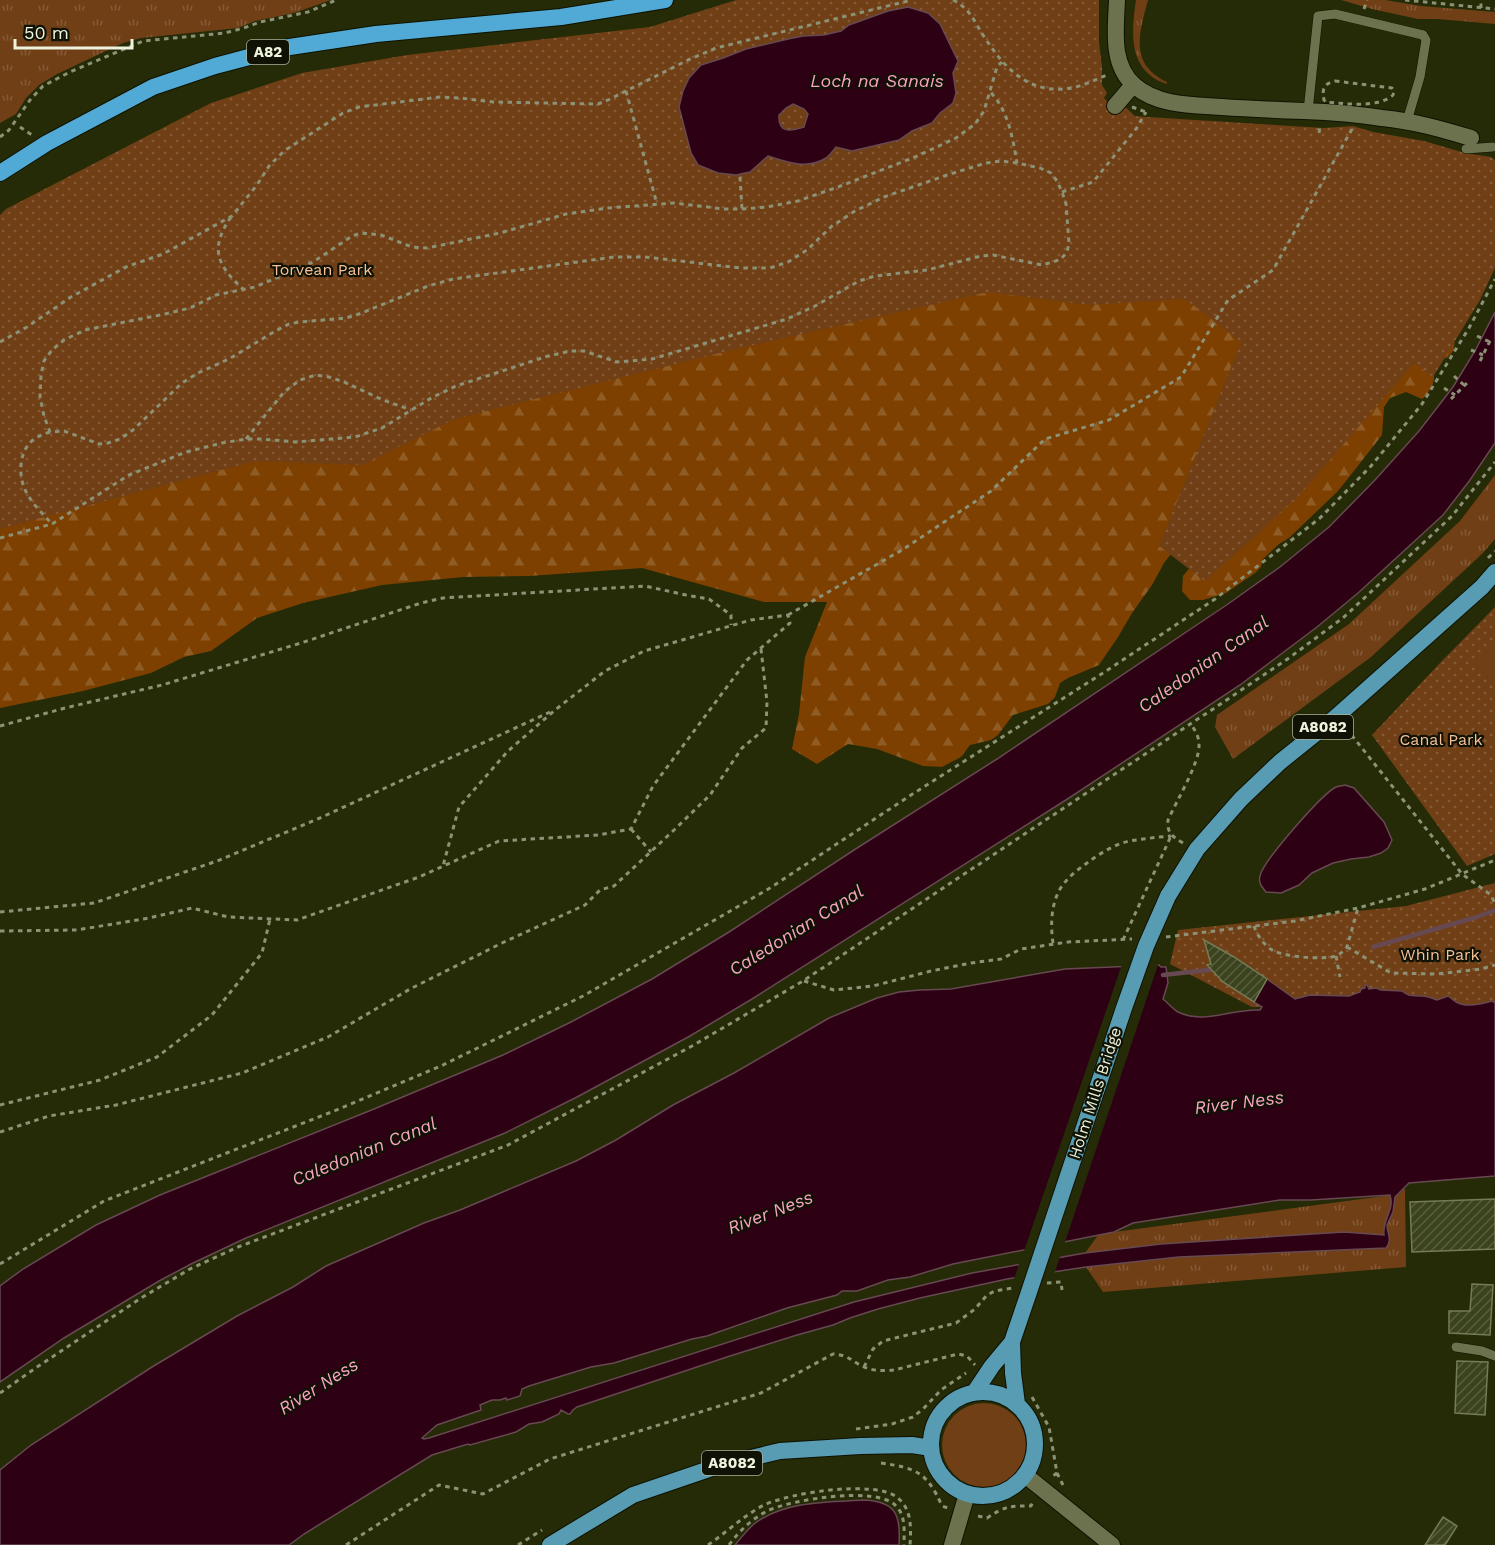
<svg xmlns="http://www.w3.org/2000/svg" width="1495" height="1545" font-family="'Work Sans',sans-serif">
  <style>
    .grass { fill: url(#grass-tufts) }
    .forest { fill: url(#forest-firs) }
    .park { fill: url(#park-dots) }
    .garden { fill: #703f16 }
    .water { fill: #2d0014; stroke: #674951; stroke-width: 1.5; fill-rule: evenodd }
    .pier { fill: #252b06 }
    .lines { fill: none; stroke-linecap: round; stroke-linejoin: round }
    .stream { stroke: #674951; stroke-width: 4.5 }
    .building { fill: url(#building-hatch); stroke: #747c56; stroke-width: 1.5 }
    .service-casing { stroke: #0f1200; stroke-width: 10 }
    .minor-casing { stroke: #0f1200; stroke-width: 18 }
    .primary-casing { stroke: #0f1200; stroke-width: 18 }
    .trunk-casing { stroke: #0f1200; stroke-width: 18 }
    .path { stroke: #8c9275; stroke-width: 3; stroke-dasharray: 4.5 4.5; stroke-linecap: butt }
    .service { stroke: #6b724d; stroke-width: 9 }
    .minor { stroke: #6b724d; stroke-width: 16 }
    .primary { stroke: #579cb3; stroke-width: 16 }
    .trunk { stroke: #50aad5; stroke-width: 16 }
    .primary-bridge-casing { stroke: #0f1200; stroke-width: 18; stroke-linecap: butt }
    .primary-bridge { stroke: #579cb3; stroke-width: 16 }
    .labels { text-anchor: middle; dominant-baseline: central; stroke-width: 4.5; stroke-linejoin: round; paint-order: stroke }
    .shield { fill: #0f1204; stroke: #abb09d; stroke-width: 1.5 }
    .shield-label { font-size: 15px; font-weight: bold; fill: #eef3de }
    .park-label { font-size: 16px; fill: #f6c098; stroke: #0f1204 }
    .street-label { font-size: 16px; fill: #eef3de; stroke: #0f1204 }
    .water-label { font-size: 18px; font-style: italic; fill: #faa3c1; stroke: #0f1204 }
  </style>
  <defs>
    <pattern id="grass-tufts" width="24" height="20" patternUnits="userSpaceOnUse" patternTransform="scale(1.5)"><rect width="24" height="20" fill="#703f16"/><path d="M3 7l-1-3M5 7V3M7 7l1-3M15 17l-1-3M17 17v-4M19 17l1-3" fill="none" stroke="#855b37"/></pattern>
    <pattern id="forest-firs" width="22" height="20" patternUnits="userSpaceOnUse" patternTransform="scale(1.5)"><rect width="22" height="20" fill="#7d4000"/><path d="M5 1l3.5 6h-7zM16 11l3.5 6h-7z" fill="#905c25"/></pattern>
    <pattern id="park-dots" width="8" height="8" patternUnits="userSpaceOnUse" patternTransform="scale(1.5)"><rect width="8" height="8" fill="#703f16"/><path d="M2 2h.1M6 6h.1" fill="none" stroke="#855b37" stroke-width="1.8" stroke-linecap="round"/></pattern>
    <pattern id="building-hatch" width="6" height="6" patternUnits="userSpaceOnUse" patternTransform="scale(1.5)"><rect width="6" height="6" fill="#3b421e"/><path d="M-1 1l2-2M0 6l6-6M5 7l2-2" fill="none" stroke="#585e3e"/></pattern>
  </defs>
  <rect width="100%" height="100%" fill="#252b06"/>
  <path class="grass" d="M0,0H331L294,13L255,21L238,28L141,38L123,43L57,74L39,85L26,98L16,114L0,123Z
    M1136,0H1148C1139,34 1129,64 1167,82V84C1128,71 1131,34 1136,0Z
    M1341,0H1385L1421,6L1495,12V24L1438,19H1418L1372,9Z
    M1495,475V539L1483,553L1371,657L1233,759L1215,727L1217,715L1349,624L1460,521Z
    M1405,1188L1406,1267L1103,1292L1086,1267L1085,1253L1099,1234L1399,1194Z"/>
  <path class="forest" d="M1170,286L1252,343L1183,538L1164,563L1152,585L1132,613L1118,637L1099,665L1068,678L1060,683L1055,697L1048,704L1013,715L998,735L991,740L970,745L961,757L942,767L923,766L877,749L848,744L817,764L792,749L799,714L805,657L827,602H764L642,568L529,576L463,577L382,585L303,603L257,618L211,651L184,657L151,673L83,691L0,708V515L16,507L425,426L924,288Z
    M1455,331L1454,350L1447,358L1433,359C1435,378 1436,386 1422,399L1406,392L1390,398L1384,407L1382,435L1350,476L1338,491L1289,538L1279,544L1263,559L1261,567L1255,573L1226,593L1203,600H1190L1182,591L1183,576L1254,489Z"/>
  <path class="park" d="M736,0H1099V42L1102,67V85L1107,93L1104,98L1117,112L1125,107L1135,116L1147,117L1324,128L1353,126L1373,132L1424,141L1465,153L1491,157L1495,160V268L1480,300L1433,377L1414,363L1296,499L1205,581L1159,546L1241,342L1185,299L1088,305L988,292L736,349L455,419L362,465L255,461L0,529V215L6,209L211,103L302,73L407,55L650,27Z
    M1495,607V854L1467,866L1372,735L1440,663Z
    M1495,883V1008L1252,1007L1170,964L1178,930L1406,906Z"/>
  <path class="garden" d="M1495,644V687L1474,661Z
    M942 1445a42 42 0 1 1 84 0a42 42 0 1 1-84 0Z"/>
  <path class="water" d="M908,7L928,13L940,24L958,61L953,73L956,93L953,103L940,113L932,123L912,131L899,140L852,151L836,147C833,151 830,155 826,158C807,170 787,162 768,156L750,172L736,175L718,173L698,165L691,153L679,107L683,91L689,78L701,65L723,58L746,49L788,39L803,36L824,35L841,31L849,25L888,11ZM793,104L804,109L808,114L804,127C791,131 778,134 779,115L786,108Z
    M1495,312V443L1470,480L1443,515L1358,593L1317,627L1240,685L1069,798L752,999L690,1036L577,1097L505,1133L246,1238L191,1264L159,1281L64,1338L0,1382V1286L23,1269L96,1225L160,1195L374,1109L503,1055L571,1022L652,979L729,932L854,850L997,759L1228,604L1280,567L1329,527L1375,480L1419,431L1453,387L1475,351Z
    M1345,785L1354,788L1384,822L1392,840L1388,848L1381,853L1369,857L1351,859L1333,863L1312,873L1299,885L1281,893L1266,892C1262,887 1258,883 1260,876C1263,861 1322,794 1336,787C1339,786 1342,786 1345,785Z
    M1159,965L1161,967H1166L1168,983L1163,999C1168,1003 1173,1009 1178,1012C1205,1025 1232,1008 1260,1010L1262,1007L1254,1002L1267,979L1295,999L1310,995L1349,996L1360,992L1361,989L1365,988V985H1367L1369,989L1376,988L1381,990L1402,991C1409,997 1413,995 1422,996C1427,996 1432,998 1437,1000L1448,996C1451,998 1453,1000 1456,1002C1466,1008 1482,1004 1492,1001L1495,1003V1176L1409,1183L1395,1197L1393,1212L1387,1225C1387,1234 1393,1239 1386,1248L1179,1257L1086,1267L1007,1279L920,1298L878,1309L850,1318L833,1325L797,1335L730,1356L577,1407L573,1410L570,1414H568L561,1410L559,1414L542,1422L529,1424L516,1432L470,1445L468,1444L432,1455L304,1534L289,1545H0V1470L31,1445L152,1367L237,1316L293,1287L326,1266L424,1223L460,1210L576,1161L616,1140L673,1105L734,1073L829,1018L877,998L899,992L920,990L951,989L1065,969ZM1390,1195C1395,1210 1382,1219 1384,1235L1344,1232L1161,1244L1085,1253L972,1273L854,1302L429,1438L424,1439L422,1438L437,1425L481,1410L480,1405L492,1400H500L506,1398L507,1400L520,1396L522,1389L529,1386L591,1367L614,1363L692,1339L707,1336L787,1308L837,1295L842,1291H857L888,1280L910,1277L953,1264L1114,1232L1133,1223L1280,1200H1311Z
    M863,1500C896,1501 901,1515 899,1545H735C741,1538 747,1530 754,1524C784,1501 827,1502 863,1500Z"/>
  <path class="pier" d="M1159,962L1064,1245L1023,1254L1122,964Z
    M1061,1254L1054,1275L1013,1281L1020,1262Z"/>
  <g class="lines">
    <path class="stream" d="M1373,947L1477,917L1495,910
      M1163,975L1217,969"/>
  </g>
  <path class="building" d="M1204,940L1234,957L1267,979L1254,1002L1223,982L1207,965L1211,964Z
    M1495,1199V1249L1412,1252L1410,1202Z
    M1472,1284L1493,1285L1490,1335L1449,1333V1311H1470Z
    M1457,1361L1488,1362L1485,1415L1455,1413Z
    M1443,1517L1457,1526L1445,1545H1425Z"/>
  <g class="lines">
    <defs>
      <path id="service" d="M1308,111L1318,16L1335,14L1423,35L1426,40L1420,77L1407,121
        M1466,149L1493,147
        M1456,1347L1482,1351L1495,1356"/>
      <path id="minor" d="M1117,0C1116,28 1110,65 1135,86C1158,106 1193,105 1222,107C1250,109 1277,110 1304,111C1330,112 1356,114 1382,118C1413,121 1441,129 1471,138
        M1115,106L1133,85
        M1025,1475L1112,1545
        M952,1545L967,1494"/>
      <path id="primary" d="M1168,896L1197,849L1241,799L1280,762L1336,717L1482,587L1495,572
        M1012,1342L1013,1373L1017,1404
        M931 1444a52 52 0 1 1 104 0a52 52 0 1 1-104 0Z
        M974,1393L992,1366L1012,1342L1029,1292
        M550,1545L633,1495L718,1466L780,1451L860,1446L912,1445L931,1448"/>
      <path id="trunk" d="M0,173L47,143L153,87L215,66L283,48L376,34L561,17L665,0"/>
    </defs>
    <use href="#service" class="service-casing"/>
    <use href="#minor" class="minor-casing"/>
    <use href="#primary" class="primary-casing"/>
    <use href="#trunk" class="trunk-casing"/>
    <path class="path" d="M953,0C971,9 974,22 985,38C1007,72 1033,97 1076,87C1087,84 1097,79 1107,75
      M1405,0L1495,9
      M1481,8V0
      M1364,9L1367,0
      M1335,81L1392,88L1394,91L1393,95C1379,108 1345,104 1326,102L1324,100C1322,89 1323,84 1335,81Z
      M626,91L657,204
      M991,93C1008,110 1013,139 1017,163
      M1132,107L1146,112
      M20,127L32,135
      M1319,133L1320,126
      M0,137L9,130L30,100L43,86L70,72L143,41L225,33L244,28L260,22L308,12L336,0
      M740,177L742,209
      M1062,192L1093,182L1136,129L1146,112
      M231,217C209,249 217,265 244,290
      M1477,336L1490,342
      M0,342L27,327L71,297L126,267L163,254L232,216L257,185L269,166L284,151L343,113L359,107L440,97L460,98L493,102L598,104L608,100L688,60L716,48L912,0
      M1471,350L1483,355
      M1480,361L1492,337
      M1454,376L1464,385
      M1444,388L1455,395
      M1451,399L1468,382
      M50,432C44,434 38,436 33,440C20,450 18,472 24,487C29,501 42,513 52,524
      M246,439L284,392L300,380L316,375L329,377L344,382L383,400L411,410
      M0,538L52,524L129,475L186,452L222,443L246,439H260L296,442L355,437L382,428L433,397L456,386L548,356L571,351H584L617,362L652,359L787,319L815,306L859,281L875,276L927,270L981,256L993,255L1042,265L1053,262L1061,259L1067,252L1069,243L1066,204L1062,192L1057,181L1051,173L1040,168L1017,163L1001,161L986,163L947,175L884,197L855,211L832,226L807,250L788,262L770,268H741L645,257H614L453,279L428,286L359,314L346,318L300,322L289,324L272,333L229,359L198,373L182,383L133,430L120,439L108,443L99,444L64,431L50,432L44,416L40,397L41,375L44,361L52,350L64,340L85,330L165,314L190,308L216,295L255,287L313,262L352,236L361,233L381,235L412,247L427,248L500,233L566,214L608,208L674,203L724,209H742L767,207L798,201L838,187L915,157L956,138L975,124L984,111L997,67L1002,62
      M1488,558L1495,551
      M788,615L902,550L991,491L1045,439L1109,420L1181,377L1228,300L1273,270L1352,129
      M0,726L65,708L162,685L301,643L421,603L443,598L645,586L686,595L709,599L731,615V625
      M1346,728L1462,874L1491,895L1495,904
      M631,829L651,852
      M1183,843C1172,836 1167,834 1168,820C1176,802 1200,762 1199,745C1199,736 1195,730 1190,723
      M0,912L94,903L217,861L320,818L550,712
      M1254,926C1257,935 1265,947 1274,951C1286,957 1324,960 1336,956C1341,954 1344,950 1347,947L1358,908
      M0,931L77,930L149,918L192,908L228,917L297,920L419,877L499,841L598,835L631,829L653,786L747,660L790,623L788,615L751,620L644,651L605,671L555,710L508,751L459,807L443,866
      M1166,937L1295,921L1358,908L1425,889L1495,860
      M1123,940L1171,836
      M1053,943C1050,923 1051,897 1066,881C1072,874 1080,868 1087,863C1100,853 1114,845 1129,841C1143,839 1157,837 1171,836
      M1347,947L1391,973L1436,974L1481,969L1495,965
      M1336,956L1340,977
      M804,981L834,990L873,986L931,971L971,963L1001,959L1021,949L1068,942L1132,939
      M0,1105L100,1080L157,1057L212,1015L262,953L270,919
      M0,1132L49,1116L116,1105L242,1073L328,1037L410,989L502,943L585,905L600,890L614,886L673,831L710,795L742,748L766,728L767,702L761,649
      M0,1264L104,1201L334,1111L441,1066L583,996L770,888L911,795L1103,673L1215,599L1320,518L1371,466L1422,404L1469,328L1495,279
      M1047,1283L1061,1282L1062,1290
      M864,1367L873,1349L883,1341L956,1323L975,1309L987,1295L995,1291L1013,1288
      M0,1393L37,1367L141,1298L190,1269L238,1247L508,1145L692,1046L803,981L1219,705L1289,658L1344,617L1452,516L1495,462
      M1032,1397L1049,1427L1057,1473L1050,1478
      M856,1429L892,1424L913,1417L924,1408L941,1390L966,1373
      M881,1463C916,1468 927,1472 942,1506L948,1508
      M1057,1473L1063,1485
      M978,1516L987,1518C1005,1506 1010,1506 1031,1506L1033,1501
      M346,1545L439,1485L483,1494L550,1459L761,1393L833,1354C849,1355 851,1361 864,1367C873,1371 884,1371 894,1370L958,1354L967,1356L975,1365
      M518,1545L542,1530
      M708,1545C727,1532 743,1516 764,1505C789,1493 876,1479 898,1498C912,1510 911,1528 910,1545
      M729,1545C740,1530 751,1520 767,1511C790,1500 877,1485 896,1506C906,1516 904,1531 904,1545"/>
    <use href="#service" class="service"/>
    <use href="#minor" class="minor"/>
    <use href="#primary" class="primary"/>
    <use href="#trunk" class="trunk"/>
    <defs>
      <path id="primary-bridge" d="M1029,1292L1124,1008L1146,946L1168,896"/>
    </defs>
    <use href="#primary-bridge" class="primary-bridge-casing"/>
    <use href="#primary-bridge" class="primary-bridge"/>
  </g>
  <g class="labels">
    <g class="shield">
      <rect x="247" y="40" width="42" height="24" rx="4.5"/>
      <rect x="1293" y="715" width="60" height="24" rx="4.5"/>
      <rect x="702" y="1451" width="60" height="24" rx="4.5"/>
    </g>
    <g class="shield-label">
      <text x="268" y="52">A82</text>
      <text x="1323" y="727">A8082</text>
      <text x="732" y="1463">A8082</text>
    </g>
    <g class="park-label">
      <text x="322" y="269">Torvean Park</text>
      <text x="1441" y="739">Canal Park</text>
      <text x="1440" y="954">Whin Park</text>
    </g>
    <g class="street-label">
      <text transform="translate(1095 1093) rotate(-72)">Holm Mills Bridge</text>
    </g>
    <g class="water-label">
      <text x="877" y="80">Loch na Sanais</text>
      <text transform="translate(1203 664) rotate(-35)">Caledonian Canal</text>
      <text transform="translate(796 930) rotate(-32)">Caledonian Canal</text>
      <text transform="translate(1239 1102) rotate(-7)">River Ness</text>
      <text transform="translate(364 1151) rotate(-22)">Caledonian Canal</text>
      <text transform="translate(770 1212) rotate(-21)">River Ness</text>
      <text transform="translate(318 1386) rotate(-32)">River Ness</text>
    </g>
  </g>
  <path d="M15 39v9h117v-9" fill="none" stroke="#eef3de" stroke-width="3"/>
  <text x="24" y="39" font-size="18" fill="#eef3de" stroke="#0f1204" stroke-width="4.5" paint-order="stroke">50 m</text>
</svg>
